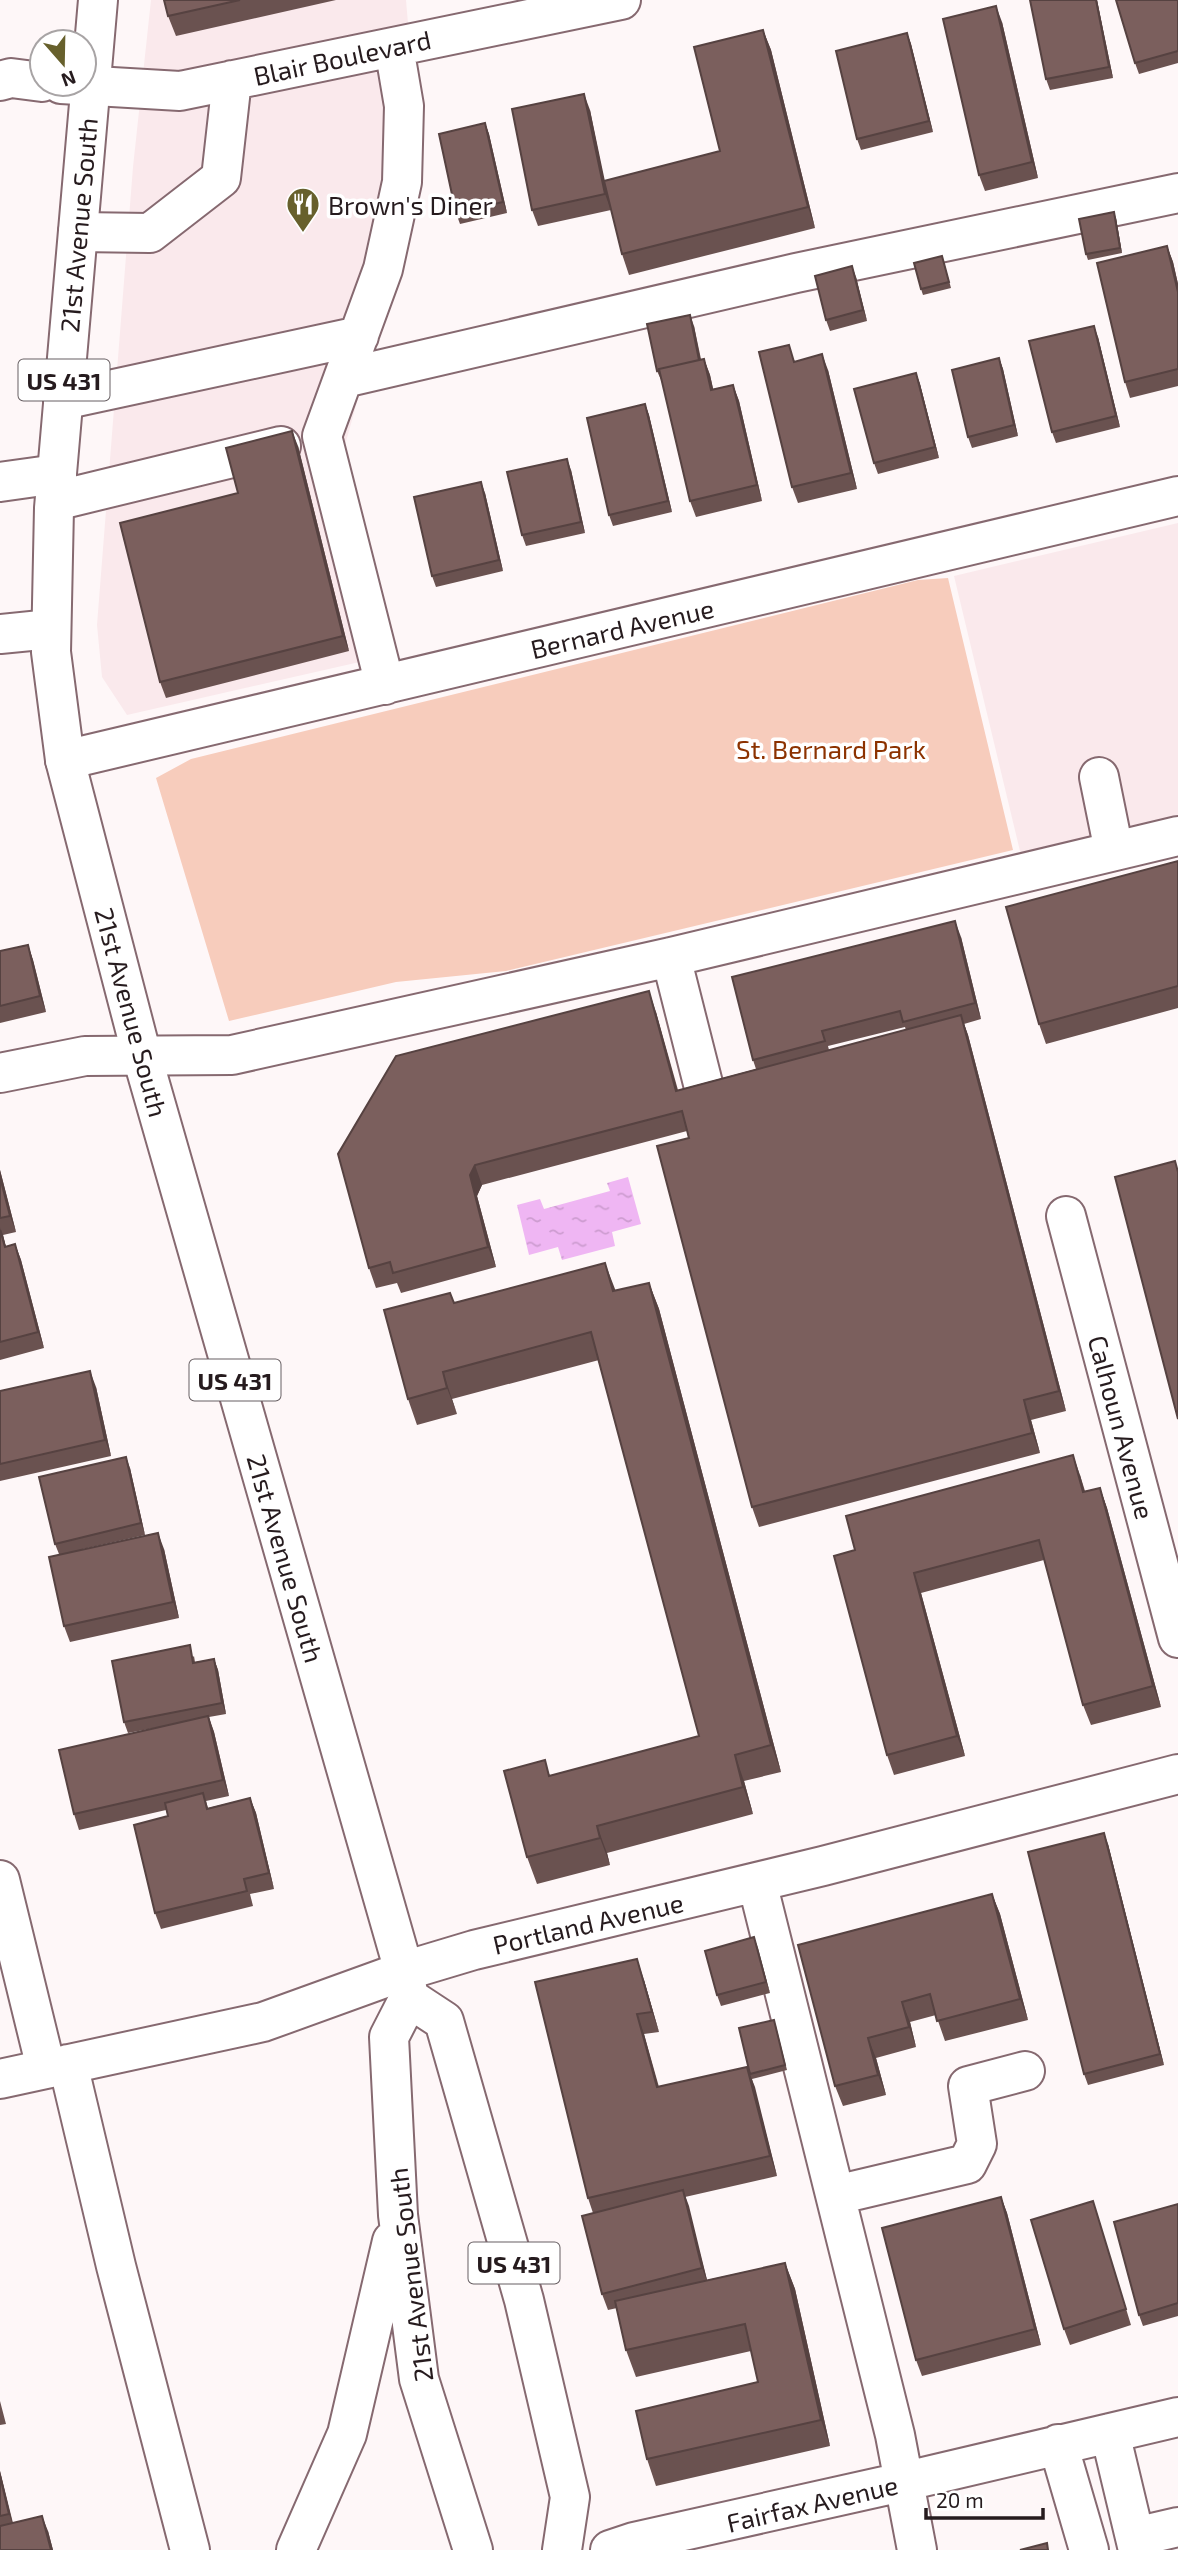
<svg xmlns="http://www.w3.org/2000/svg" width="1178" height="2550" font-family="'Exo 2',sans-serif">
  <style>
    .built { fill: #fae9ec }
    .green { fill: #f7ccbc }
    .water { fill: url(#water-ripples) }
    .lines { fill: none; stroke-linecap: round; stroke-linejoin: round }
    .minor-casing { stroke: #866970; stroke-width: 42 }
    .major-casing { stroke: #866970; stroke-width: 42 }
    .minor { stroke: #fff; stroke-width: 38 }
    .major { stroke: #fff; stroke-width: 38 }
    .wall { fill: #6a5250; fill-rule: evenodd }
    .shaded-wall { fill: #564241 }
    .building { fill: #7b5f5d; stroke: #564241; stroke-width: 2 }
    .labels { text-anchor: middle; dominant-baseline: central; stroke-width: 7; stroke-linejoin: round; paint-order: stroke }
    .shield { fill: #fff; stroke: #675f62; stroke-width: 2 }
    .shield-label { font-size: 24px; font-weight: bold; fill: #261b1e }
    .street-label { font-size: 26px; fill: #261b1e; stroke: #fff }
    .poi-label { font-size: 26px; fill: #261b1e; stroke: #fff; text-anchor: start }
    .park-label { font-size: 26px; fill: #8c3200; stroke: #fff }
  </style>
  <defs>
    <pattern id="water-ripples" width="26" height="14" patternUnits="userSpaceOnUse" patternTransform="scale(1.75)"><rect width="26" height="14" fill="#efb6f3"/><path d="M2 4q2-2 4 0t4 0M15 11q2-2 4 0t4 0" fill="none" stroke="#cd9cd0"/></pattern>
  </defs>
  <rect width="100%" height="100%" fill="#fef7f8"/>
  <path class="built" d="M151,0H406L421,174L345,445L386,656L127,715L102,677L97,625L133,167Z
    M1178,523V836L1025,872L954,576Z"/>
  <path class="green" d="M948,578L1013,850L506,971L396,982L229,1021L156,778L191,759L918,580Z"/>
  <path class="water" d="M628,1177L641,1224L612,1232L615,1246L562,1260L558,1247L529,1255L517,1205L540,1199L544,1209L610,1191L607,1183Z"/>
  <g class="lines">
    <defs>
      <path id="minor" d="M0,81L11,78L42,82
        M61,84L180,91L621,0
        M78,232L150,233L221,178L232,80
        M344,378L796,273L1178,193
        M63,400L359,336
        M0,482L57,474
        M55,501L281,446
        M0,634L51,629
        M385,685L322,436L383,269L402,182L404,106L394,47
        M65,760L1178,496
        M1099,777L1114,851
        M671,957L716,1135
        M0,1073L85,1056L232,1055L671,957L1178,836
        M1066,1216L1178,1638
        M0,1880L46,2068
        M757,1882L895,2435L917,2550
        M68,2064L116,2266L190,2550
        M0,2079L263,2022L404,1971L474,1950L823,1866L1178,1774
        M836,2195L967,2164L977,2144L968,2086L1025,2071
        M1110,2433L1138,2550
        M1058,2444L1089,2550
        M1135,2537L1178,2527
        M610,2550L634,2542L902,2482L1178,2417"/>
      <path id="major" d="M98,0L54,508L51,652L65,760L142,1056L404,1971L409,1998L389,2037L398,2215L419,2379L473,2550
        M409,1998L444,2021L524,2300L570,2497L562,2550
        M296,2550L347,2434L392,2241"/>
    </defs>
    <use href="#minor" class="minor-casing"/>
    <use href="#major" class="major-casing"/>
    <use href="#minor" class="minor"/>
    <use href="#major" class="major"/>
  </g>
  <path class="wall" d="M164,0H336L176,36L168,16Z
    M1030,0H1097L1113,78L1050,90L1046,79Z
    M1178,0V63L1139,74L1135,63Z
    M1002,22L1038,178L985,191L979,175Z
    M763,30L771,50L815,228L629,275L622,254L608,197L611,210L538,226L532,210L590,110L604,181L720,151Z
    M907,33L911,44L933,132L861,150L857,139Z
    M485,123L489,134L507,213L460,224L456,213Z
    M1116,218L1122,253L1088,260L1086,254Z
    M1167,246L1173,262L1178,284V386L1130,398L1125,382Z
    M944,262L951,288L923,295L921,289Z
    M856,277L867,321L830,331L826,320Z
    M694,326L701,359H704L710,375L713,389L733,385L739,401L762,501L696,517L690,501L662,382L657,371Z
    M1098,337L1120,427L1056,443L1052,432Z
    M999,358L1003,369L1018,436L972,448L968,437Z
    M795,361L828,370L857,489L798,503L792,487Z
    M916,373L920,384L939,458L878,474L874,463Z
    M645,404L649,415L672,512L613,526L609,515Z
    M298,446L349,651L166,698L160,682L238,493Z
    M571,470L585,533L526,546L522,535Z
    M485,493L503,571L436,587L432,576Z
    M1178,861V1008L1046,1044L1039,1024Z
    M961,937L981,1019L964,1024L968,1035L1066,1411L1031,1420L1040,1453L759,1527L752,1507L687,1131L482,1185L477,1196L496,1267L401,1293L397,1283L376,1288L369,1268L338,1154L656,1012L678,1090L756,1069L753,1060ZM905,1027L906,1030L829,1050L828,1046Z
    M28,945L33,960L46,1012L0,1023V951Z
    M0,1170L16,1232L3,1235L6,1247L15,1244L21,1260L44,1348L0,1360Z
    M649,1283L659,1309L781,1772L744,1781L753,1814L607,1853L610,1865L537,1884L527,1857L551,1776L699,1736L599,1360L452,1399L457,1414L417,1425L408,1399L454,1303L615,1291Z
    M96,1387L111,1456L0,1481V1391Z
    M130,1468L145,1535L83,1549H164L179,1618L70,1642L64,1626L59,1554L55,1544Z
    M1080,1475L1085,1491L1100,1488L1107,1508L1161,1707L1091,1725L1083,1705L1044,1560L921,1593L965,1756L894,1775L887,1755L855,1550Z
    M194,1656L195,1662L214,1659L218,1670L226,1714L209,1717L214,1732L229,1796L206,1801L208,1808L250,1798L256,1813L274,1889L250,1894L253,1906L161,1929L155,1913L168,1816L166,1810L79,1830L74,1814L175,1724L128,1733L124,1722Z
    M1108,1844L1164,2065L1088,2085L1084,2074Z
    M992,1894L1000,1914L1028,2020L945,2041L936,2015L910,2022L916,2047L876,2058L886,2095L843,2106L835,2086L798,1945Z
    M754,1937L770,1993L721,2006L717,1995Z
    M644,1980L659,2032L644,2034L659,2087L747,2067L776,2026L787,2070L752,2079L777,2176L685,2197L707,2280L785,2263L795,2289L830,2446L656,2486L647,2459L758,2382L751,2351L636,2377L626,2350L617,2308L608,2310L602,2294L593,2213L588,2198Z
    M1001,2197L1007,2213L1041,2345L922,2376L916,2360Z
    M1178,2204V2316L1143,2326L1139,2315Z
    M1098,2217L1131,2325L1070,2345L1064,2329Z
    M0,2401L6,2424L0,2425Z
    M0,2471L13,2523L48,2531L53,2550H0Z"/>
  <path class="shaded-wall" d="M1096,0H1097L1113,78L1109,67Z
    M996,6L1002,22L1038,178L1032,162Z
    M763,30L771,50L815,228L808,207Z
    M907,33L911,44L933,132L929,121Z
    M584,94L590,110L611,210L605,194Z
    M485,123L489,134L507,213L503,202Z
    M1114,212L1116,218L1122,253L1120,248Z
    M1167,246L1173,262L1178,284V292Z
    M852,266L856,277L867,321L863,310Z
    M690,315L694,326L703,373L699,362Z
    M1094,326L1098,337L1120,427L1116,416Z
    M822,354L828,370L857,489L851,473Z
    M999,358L1003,369L1018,436L1014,425Z
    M704,359L710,375L717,406L711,390Z
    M916,373L920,384L939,458L935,447Z
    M733,385L739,401L762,501L757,485Z
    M645,404L649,415L672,512L668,501Z
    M292,431L298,446L349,651L343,636Z
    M567,459L571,470L585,533L581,522Z
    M481,482L485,493L503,571L499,560Z
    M955,921L961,937L981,1019L975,1003Z
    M28,945L33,960L46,1012L40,996Z
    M649,991L656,1012L683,1111L676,1091Z
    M961,1015L968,1035L1066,1411L1059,1391Z
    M475,1165L482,1185L477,1196L496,1267L488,1247L470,1175Z
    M0,1170L16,1232L10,1216L0,1177Z
    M0,1227L3,1235L10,1263L5,1247Z
    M15,1244L21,1260L44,1348L38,1332Z
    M605,1263L615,1289L623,1318L613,1291Z
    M649,1283L659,1309L781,1772L771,1745Z
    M90,1371L96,1387L111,1456L105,1440Z
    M443,1372L457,1414L447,1388Z
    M1024,1400L1031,1420L1040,1453L1032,1433Z
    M1073,1455L1080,1475L1090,1512L1083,1492Z
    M126,1457L130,1468L145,1535L141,1523Z
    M1100,1488L1107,1508L1161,1707L1153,1686Z
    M158,1533L164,1549L179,1618L173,1602Z
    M914,1573L921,1593L965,1756L957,1736Z
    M214,1659L218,1670L226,1714L222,1703Z
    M208,1716L214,1732L229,1796L223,1780Z
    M735,1755L744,1781L753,1814L743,1787Z
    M250,1798L256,1813L274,1889L269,1873Z
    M597,1826L607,1853L610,1865L600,1838Z
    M1104,1833L1108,1844L1164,2065L1160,2054Z
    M992,1894L1000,1914L1028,2020L1020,1999Z
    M754,1937L758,1948L770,1993L766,1982Z
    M637,1959L644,1980L659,2032L652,2012Z
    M902,2002L910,2022L916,2047L909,2027Z
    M637,2014L644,2034L664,2108L657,2087Z
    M868,2038L876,2058L886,2095L878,2075Z
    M747,2067L755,2087L777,2176L770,2156Z
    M683,2190L689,2206L708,2284L702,2268Z
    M1001,2197L1007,2213L1041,2345L1035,2329Z
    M785,2263L795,2289L830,2446L821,2420Z
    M0,2471L13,2525L9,2514L0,2476Z
    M42,2516L48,2531L53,2550H51Z"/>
  <path class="building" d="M164,0H240L168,16Z
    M1030,0H1096L1109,67L1046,79Z
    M1116,0H1178V51L1135,63Z
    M996,6L1032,162L979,175L943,19Z
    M763,30L808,207L622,254L604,181L720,151L694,47Z
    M907,33L929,121L857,139L836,51Z
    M584,94L605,194L532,210L512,109Z
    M485,123L503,202L456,213L439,134Z
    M1114,212L1120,248L1086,254L1079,219Z
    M1167,246L1178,292V369L1125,382L1097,263Z
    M942,256L949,282L921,289L914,263Z
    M852,266L863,310L826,320L815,276Z
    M690,315L699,360L659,369V370L657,371L647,324Z
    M1094,326L1116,416L1052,432L1029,341Z
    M789,345L794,362L822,354L851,473L792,487L759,352Z
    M999,358L1014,425L968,437L952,370Z
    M704,359L711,390L733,385L757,485L690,501L659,369Z
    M916,373L935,447L874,463L854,389Z
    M645,404L668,501L609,515L587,418Z
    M292,431L343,636L160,682L120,523L238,493L226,448Z
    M567,459L581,522L522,535L507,472Z
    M481,482L499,560L432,576L414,497Z
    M1178,861V986L1039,1024L1006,907Z
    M955,921L975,1003L903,1022L900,1011L822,1031L825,1041L753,1060L732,977Z
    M28,945L40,996L0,1006V951Z
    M649,991L676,1091L961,1015L1059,1391L1024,1400L1032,1433L752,1507L657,1146L689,1138L682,1111L475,1165L470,1175L488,1247L393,1273L390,1262L369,1268L338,1154L396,1056Z
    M1175,1161L1178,1172V1419L1115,1177Z
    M0,1177L10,1216L0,1218Z
    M0,1230L5,1247L15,1244L38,1332L0,1342Z
    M605,1263L613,1291L649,1283L771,1745L735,1755L743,1787L597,1826L600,1838L527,1857L504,1771L545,1760L549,1776L699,1736L591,1332L443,1372L447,1388L408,1399L384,1310L450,1293L454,1303Z
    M90,1371L105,1440L0,1464V1391Z
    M1073,1455L1083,1492L1100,1488L1153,1686L1083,1705L1039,1540L914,1573L957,1736L887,1755L834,1556L855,1550L846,1516Z
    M126,1457L141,1523L55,1544L39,1477Z
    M158,1533L173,1602L64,1626L49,1557Z
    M190,1645L193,1663L214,1659L222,1703L124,1722L112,1661Z
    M208,1716L223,1780L74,1814L59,1750Z
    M203,1793L207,1809L250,1798L269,1873L244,1879L247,1891L155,1913L134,1825L168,1816L165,1803Z
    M1104,1833L1160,2054L1084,2074L1028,1852Z
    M992,1894L1020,1999L937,2021L930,1994L902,2002L909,2027L868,2038L878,2075L835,2086L798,1945Z
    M754,1937L766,1982L717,1995L705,1951Z
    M637,1959L652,2012L637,2014L657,2087L747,2067L770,2156L588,2198L535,1982Z
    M774,2020L785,2065L750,2074L739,2028Z
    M683,2190L702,2268L602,2294L582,2216Z
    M1001,2197L1035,2329L916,2360L882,2228Z
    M1093,2201L1126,2309L1064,2329L1031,2220Z
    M1178,2204V2303L1139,2315L1114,2222Z
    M785,2263L821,2420L647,2459L636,2411L758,2382L745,2324L626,2350L615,2301Z
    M0,2476L9,2514L0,2516Z
    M42,2516L51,2550H0V2526Z
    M1047,2543L1048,2550H1020Z"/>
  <defs>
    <symbol id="restaurant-pin" viewBox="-11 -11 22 30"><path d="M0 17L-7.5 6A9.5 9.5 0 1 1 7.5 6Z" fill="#67602c" stroke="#fff"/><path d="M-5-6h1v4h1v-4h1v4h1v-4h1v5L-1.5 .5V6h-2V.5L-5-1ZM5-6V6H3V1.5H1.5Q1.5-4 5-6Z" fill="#fff"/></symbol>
  </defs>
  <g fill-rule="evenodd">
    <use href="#restaurant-pin" x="284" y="185" width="38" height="52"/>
  </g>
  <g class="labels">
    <g class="shield">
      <rect x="18.5" y="359.5" width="91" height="41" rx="5"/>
      <rect x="189.5" y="1359.5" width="91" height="41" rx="5"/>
      <rect x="468.5" y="2242.5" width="91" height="41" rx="5"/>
    </g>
    <g class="shield-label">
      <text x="64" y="380">US 431</text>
      <text x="235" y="1380">US 431</text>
      <text x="514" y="2263">US 431</text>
    </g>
    <g class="street-label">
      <text transform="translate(342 57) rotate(-12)">Blair Boulevard</text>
      <text transform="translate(78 225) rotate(-85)">21st Avenue South</text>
      <text transform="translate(622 628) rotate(-13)">Bernard Avenue</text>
      <text transform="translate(132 1012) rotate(75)">21st Avenue South</text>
      <text transform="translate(1122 1427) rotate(75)">Calhoun Avenue</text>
      <text transform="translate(286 1558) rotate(74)">21st Avenue South</text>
      <text transform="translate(588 1923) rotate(-13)">Portland Avenue</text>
      <text transform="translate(410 2275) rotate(-97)">21st Avenue South</text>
      <text transform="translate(812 2503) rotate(-13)">Fairfax Avenue</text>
    </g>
    <g class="poi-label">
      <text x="328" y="204">Brown's Diner</text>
    </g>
    <g class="park-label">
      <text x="831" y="748">St. Bernard Park</text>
    </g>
  </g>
  <g transform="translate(63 63) rotate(160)"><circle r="33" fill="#ffffff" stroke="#a8a4a5" stroke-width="2"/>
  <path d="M0-5L12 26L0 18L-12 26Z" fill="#67602c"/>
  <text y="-10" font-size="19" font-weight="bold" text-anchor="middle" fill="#261b1e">N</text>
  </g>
  <path d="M926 2508v10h117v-10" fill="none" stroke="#261b1e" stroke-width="3.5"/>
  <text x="936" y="2508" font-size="21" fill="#261b1e" stroke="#ffffff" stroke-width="5" paint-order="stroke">20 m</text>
</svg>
